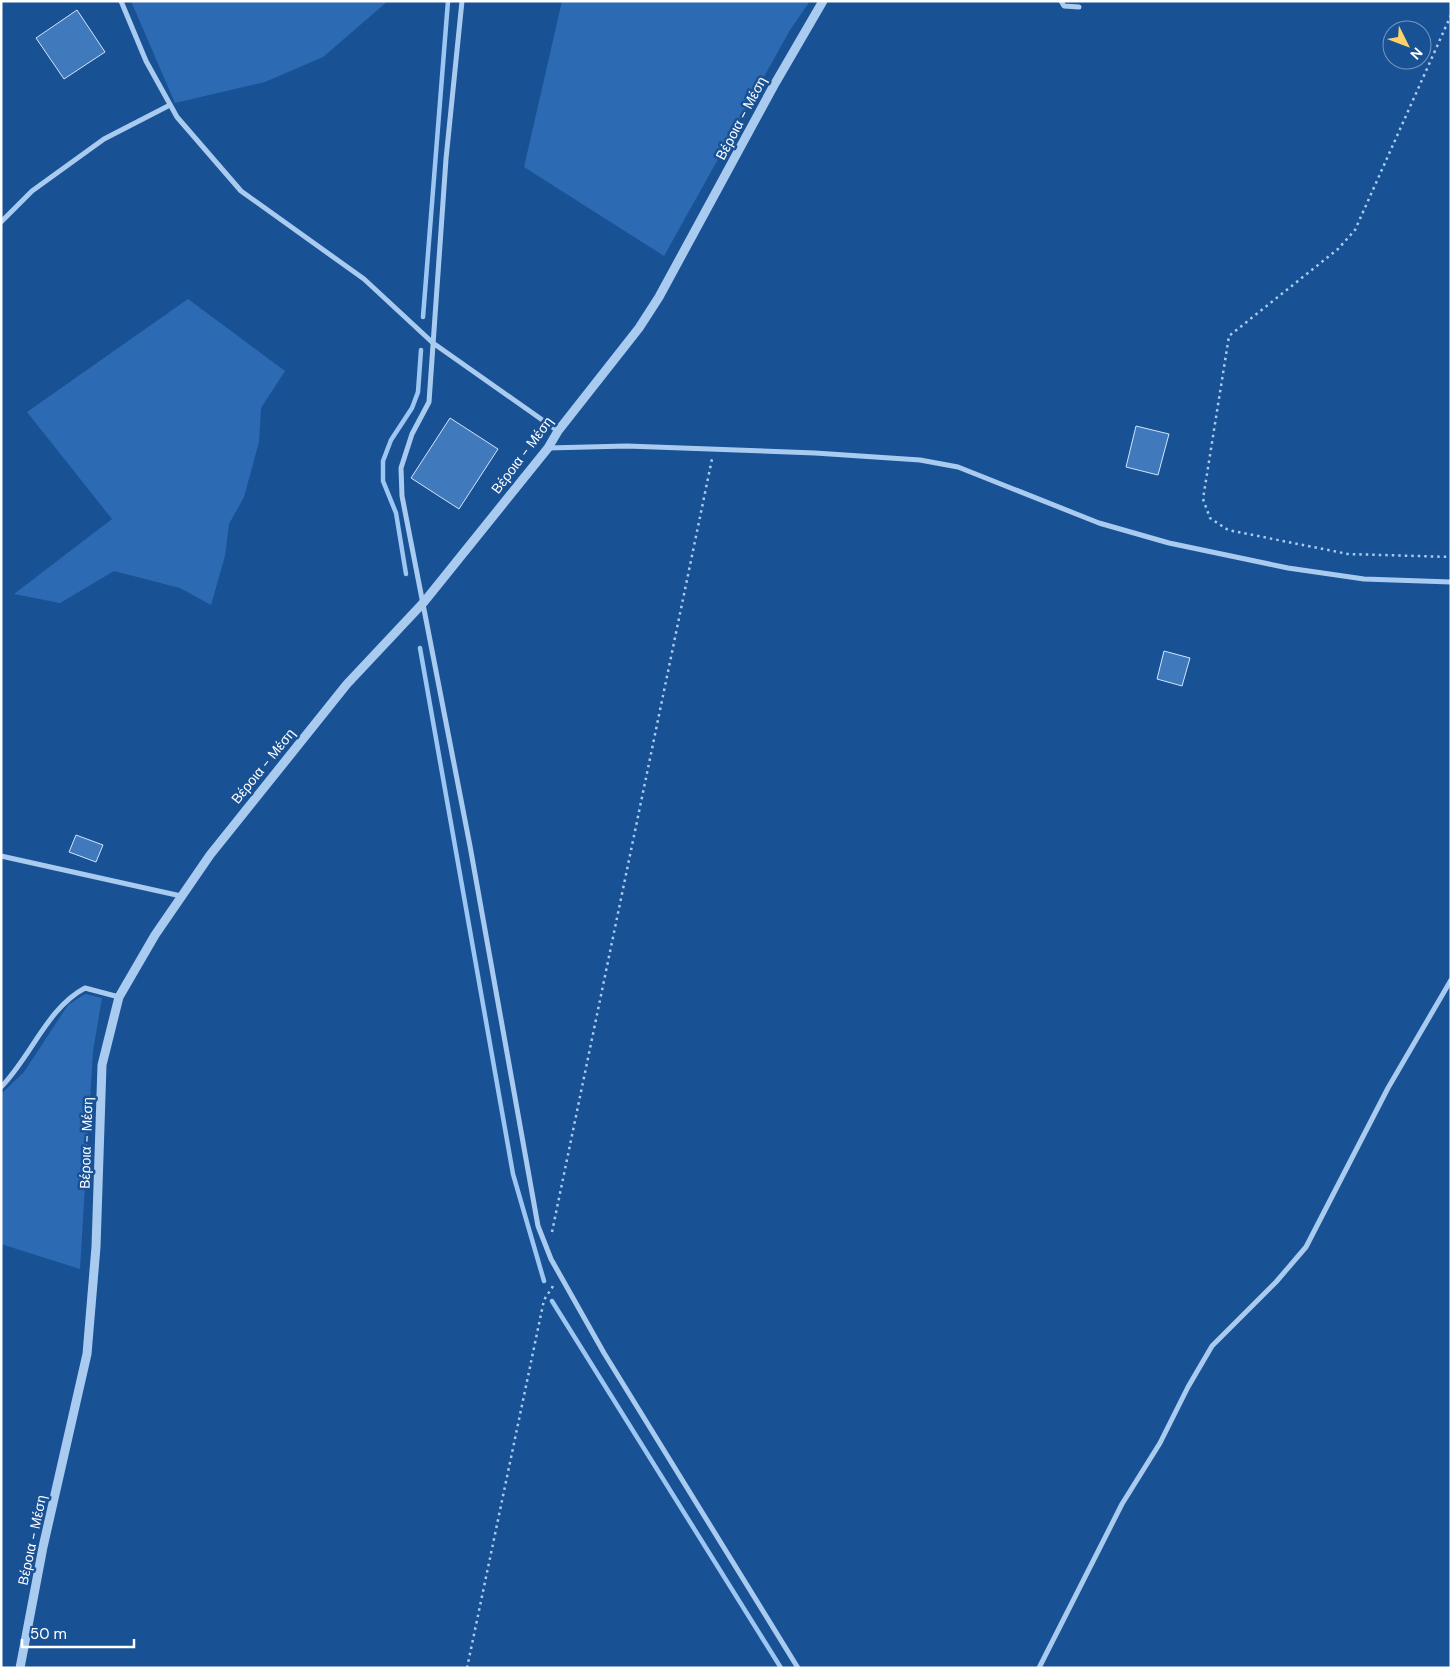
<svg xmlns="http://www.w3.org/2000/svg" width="1452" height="1669" font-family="'DM Sans',sans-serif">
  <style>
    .green { fill: #2c6bb3 }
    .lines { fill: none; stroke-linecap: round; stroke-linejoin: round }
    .stream { stroke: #9dc6f2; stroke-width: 4.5 }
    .building { fill: #417abc; stroke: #d1e5fb }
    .path { stroke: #aacbf0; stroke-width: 2.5; stroke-dasharray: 2.5 4; stroke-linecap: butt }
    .minor { stroke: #aacbf0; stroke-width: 5 }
    .tertiary { stroke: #aacbf0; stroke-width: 9 }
    .labels { text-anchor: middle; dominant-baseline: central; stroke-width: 5; stroke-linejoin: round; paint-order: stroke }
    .street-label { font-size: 14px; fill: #fff; stroke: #195195 }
  </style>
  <rect width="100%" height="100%" fill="#195195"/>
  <path class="green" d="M131,1H388L323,57L265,82L175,103Z
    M562,1H810L790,30L664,256L524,167Z
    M188,299L285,371L261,408L259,442L244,497L229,524L225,556L211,605L180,588L114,571L60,603L14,594L112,519L27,412Z
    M85,994L102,998L93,1051L80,1269L1,1244V1094L24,1072L68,1005Z"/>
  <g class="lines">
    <path class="stream" d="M423,317L448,1
      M406,574L396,513L383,481V461L391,440L412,408L418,392L421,350
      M420,648L513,1174L544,1281
      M552,1301L781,1668"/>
  </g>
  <path class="building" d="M77,10L105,52L64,79L36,38Z
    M450,418L498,449L459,509L411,478Z
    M1136,426L1169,434L1158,475L1126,467Z
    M1164,651L1190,658L1182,686L1157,679Z
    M76,835L103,845L96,862L69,852Z"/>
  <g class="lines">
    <path class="path" d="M1451,15L1355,230L1338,249L1229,336L1203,499L1210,518L1228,530L1348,554L1451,557
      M552,1232L712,459
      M467,1668L544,1300L555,1283"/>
    <path class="minor" d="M121,1L146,61L177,117L241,191L364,279L433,343L558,431
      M462,1L446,159L429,402L412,434L401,468L402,496L470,846L538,1226L551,1259L604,1353L798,1668
      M1061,1L1064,6L1079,7
      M1,222L32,191L104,139L170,105
      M548,448L627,446L815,453L920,460L958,467L1099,523L1169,543L1288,568L1364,579L1451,582
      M1,856L181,896
      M1,1087C31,1057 47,1008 85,988L119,997
      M1039,1668L1122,1504L1160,1443L1188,1387L1212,1346L1276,1282L1306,1247L1388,1088L1451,980"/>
    <path class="tertiary" d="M20,1668L43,1547L87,1354L96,1247L102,1065L119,997L155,935L210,855L347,684L424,602L548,448L558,431L639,328L659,297L773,87L823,1"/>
  </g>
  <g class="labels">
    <g class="street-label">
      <text transform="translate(741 118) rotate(-62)">Βέροια - Μέση</text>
      <text transform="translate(522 455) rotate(-53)">Βέροια - Μέση</text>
      <text transform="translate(263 766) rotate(-51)">Βέροια - Μέση</text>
      <text transform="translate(86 1143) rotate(-88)">Βέροια - Μέση</text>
      <text transform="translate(32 1540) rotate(-78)">Βέροια - Μέση</text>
    </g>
  </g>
  <rect width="1452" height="1669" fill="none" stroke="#ffffff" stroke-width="5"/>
  <g transform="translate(1407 45) rotate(132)"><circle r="24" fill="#195195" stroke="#7597bf"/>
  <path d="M0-4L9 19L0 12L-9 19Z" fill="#ffd169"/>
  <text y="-8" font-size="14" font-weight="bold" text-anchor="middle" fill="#ffffff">N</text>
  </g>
  <path d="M22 1639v8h112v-8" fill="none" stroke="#ffffff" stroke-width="2.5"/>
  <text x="30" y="1639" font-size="15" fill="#ffffff" stroke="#195195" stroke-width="4" paint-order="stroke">50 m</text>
</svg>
